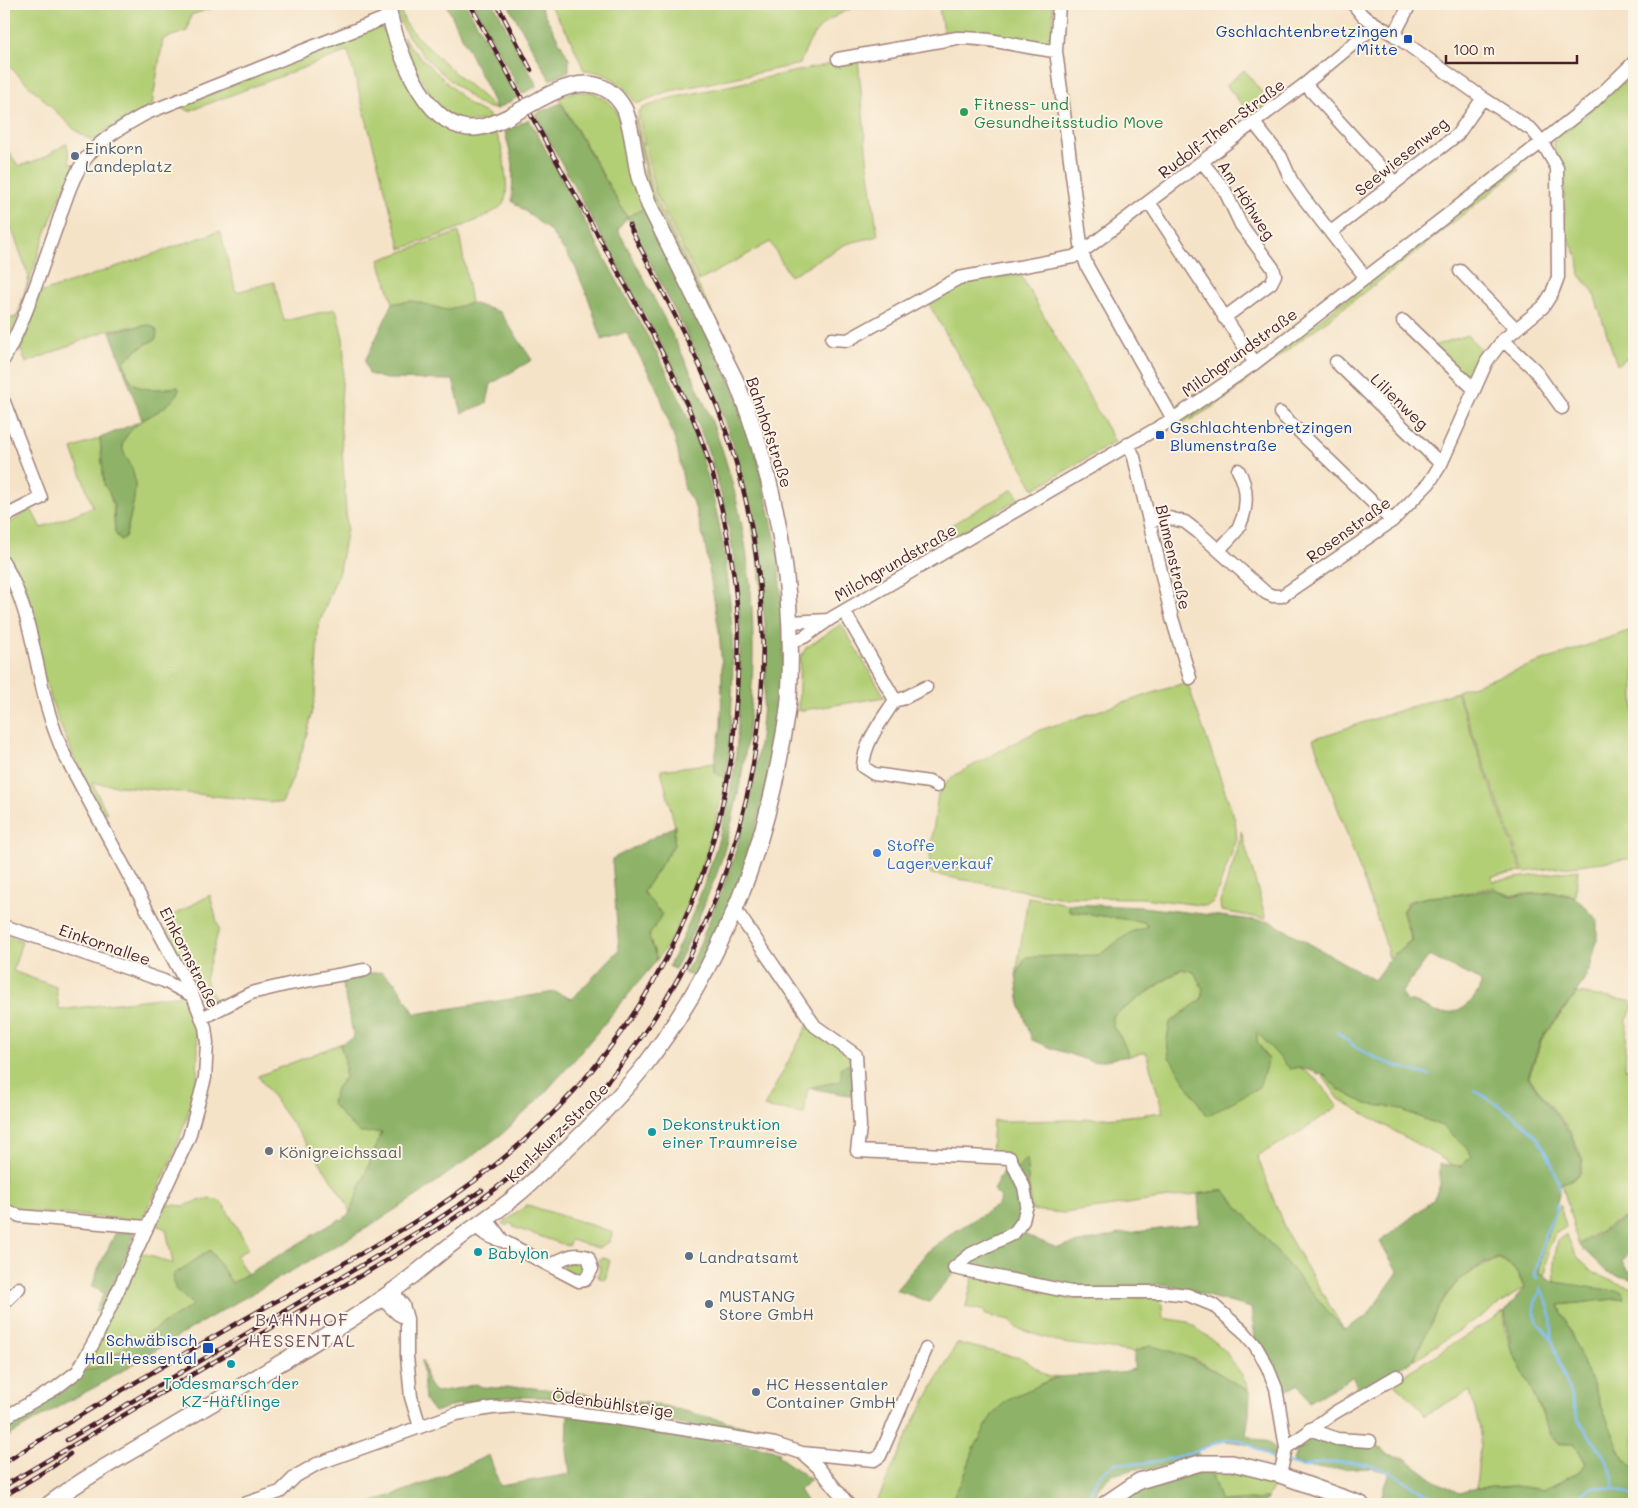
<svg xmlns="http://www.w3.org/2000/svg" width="1638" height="1508" font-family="Mali,sans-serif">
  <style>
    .green { fill: #b2cf76; stroke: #7e7750 }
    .forest { fill: #8db267; stroke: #6c6849; fill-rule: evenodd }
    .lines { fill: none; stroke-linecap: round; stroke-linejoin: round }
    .stream { stroke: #81bdf4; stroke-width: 2.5 }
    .minor-casing { stroke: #a0817a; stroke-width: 15 }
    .major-casing { stroke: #a0817a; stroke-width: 18 }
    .minor { stroke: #fff; stroke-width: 12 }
    .major { stroke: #fff; stroke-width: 15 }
    .rail-casing { stroke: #4a1f2b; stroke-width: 4.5 }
    .rail { stroke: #fcf5e5; stroke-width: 2.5; stroke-dasharray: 8; stroke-linecap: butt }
    .major-bridge-casing { stroke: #a0817a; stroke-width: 18; stroke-linecap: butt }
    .major-bridge { stroke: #fff; stroke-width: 15 }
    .transit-dot { fill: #1a4fb4; stroke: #fcf5e5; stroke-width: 2 }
    .leisure-dot { fill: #2e9e5b; stroke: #fcf5e5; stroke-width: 2 }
    .service-dot { fill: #5c6f8a; stroke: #fcf5e5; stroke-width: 2 }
    .shop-dot { fill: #3f7fe0; stroke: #fcf5e5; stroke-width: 2 }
    .culture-dot { fill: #0f9aa8; stroke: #fcf5e5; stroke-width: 2 }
    .worship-dot { fill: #6b7280; stroke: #fcf5e5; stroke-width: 2 }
    .labels { text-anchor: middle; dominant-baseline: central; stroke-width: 4; stroke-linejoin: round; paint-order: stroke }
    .transit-label { font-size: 16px; fill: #164399; stroke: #fcf5e5; text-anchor: end }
    .leisure-label { font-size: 16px; fill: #27864d; stroke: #fcf5e5; text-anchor: start }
    .street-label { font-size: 16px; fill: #4a1f2b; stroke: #fcf5e5 }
    .service-label { font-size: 16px; fill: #4e5e75; stroke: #fcf5e5; text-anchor: start }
    .shop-label { font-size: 16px; fill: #366cbe; stroke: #fcf5e5; text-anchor: start }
    .culture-label { font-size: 16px; fill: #0d838f; stroke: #fcf5e5; text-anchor: start }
    .worship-label { font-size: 16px; fill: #5b616d; stroke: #fcf5e5; text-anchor: start }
    .neighbourhood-label { font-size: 18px; letter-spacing: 1px; fill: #78536c; stroke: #fcf5e5 }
  </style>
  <rect width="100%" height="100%" fill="#fcf5e5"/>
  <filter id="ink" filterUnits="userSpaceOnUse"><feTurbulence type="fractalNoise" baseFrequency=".02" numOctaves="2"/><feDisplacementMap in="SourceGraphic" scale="10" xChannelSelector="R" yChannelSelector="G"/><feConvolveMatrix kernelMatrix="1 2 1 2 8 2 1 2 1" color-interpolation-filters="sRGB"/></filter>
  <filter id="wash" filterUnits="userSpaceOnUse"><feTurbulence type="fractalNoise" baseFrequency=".0096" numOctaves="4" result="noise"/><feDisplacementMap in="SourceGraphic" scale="20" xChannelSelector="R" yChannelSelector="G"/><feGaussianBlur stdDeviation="1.12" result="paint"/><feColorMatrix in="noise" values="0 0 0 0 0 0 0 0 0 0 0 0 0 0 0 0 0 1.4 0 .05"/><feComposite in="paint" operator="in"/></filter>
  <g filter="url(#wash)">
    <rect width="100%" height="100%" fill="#f5e3c8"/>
    <path class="green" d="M4,4H218V6L191,15L187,31L163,39L152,105L110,128L95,141L85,137L74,129L4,61Z
      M395,4H398L405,22L415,35L456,74L497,109L489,108L478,104C449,78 401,45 395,4Z
      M549,4H863C827,18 813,26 800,64L666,92L636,104C623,83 608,72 584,70L568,34Z
      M927,4L1053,5V44L947,36L943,31L939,7Z
      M375,27H382C399,61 416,127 462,133C472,134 483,131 493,130C501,139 504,157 505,170C506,180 509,195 503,204C493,218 421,242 401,249L348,51L189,111L180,106Z
      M403,37L413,50L470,105L489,115V120L467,122L451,117L439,108L413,67Z
      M858,58L867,158L878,236L846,244L790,276L770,242L699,281L655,192L638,112L643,108L667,99Z
      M1244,70L1271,104L1253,118L1226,85Z
      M1634,73V353L1617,365L1593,291L1580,275L1578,258L1564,230V169L1554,149V140L1631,76L1632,79V76Z
      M592,92L603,98L615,108L623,131L633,182L645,208L627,217L559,98C568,91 581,92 592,92Z
      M636,116L652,192L716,321L744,383L649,193L634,118Z
      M67,143L70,163L75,165C61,194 48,224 38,255C27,288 18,318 4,350V321L18,316L29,277L4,207V146L19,166L43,158Z
      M1517,167L1519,170L1373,286L1369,282Z
      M220,231L236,292L274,282L284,321L336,309L343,338L344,357L340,416L347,528L339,571L318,627L315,697L306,738L294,775L282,803L92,783L107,813H102L85,784L57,717L4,557V527L31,509L41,528L93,507L72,449L100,438L104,485L109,492L113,506L115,533L121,540L126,536C130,515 139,491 132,470C129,460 120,453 123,441C129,419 169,414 179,390L178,387C151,390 130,395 124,362C134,351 144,345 156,339C158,331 157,328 150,325L108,330L26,363L18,343L37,294Z
      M459,232L471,303L446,310L413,301L393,303L379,260Z
      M1020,274L1115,442L1034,489L929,304L975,280Z
      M1368,283L1371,287L1256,374L1261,364Z
      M1467,335L1484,352L1474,373C1456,376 1444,358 1433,346Z
      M1258,367C1243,390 1206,412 1182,424L1180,420Z
      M1013,489L1019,499L950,539L944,529Z
      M841,624L885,697L798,711L800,658L806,648Z
      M1634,629V858L1524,872L1457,691Z
      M1187,682L1235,820L1237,839L1214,901L1207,906L1142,898L1058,897L932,874L928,871L938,794L943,785L957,774L1037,731Z
      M1456,692L1522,872L1492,876V881L1578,870L1575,896L1554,892L1512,895L1494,889V887L1459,894L1428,897L1409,901L1402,911L1411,940L1389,958L1384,938L1313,739Z
      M715,763V772L726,779C711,840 694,909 657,960L649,936L643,892L674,845L675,826L661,770Z
      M1241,831L1266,919L1221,911L1220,902L1241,840Z
      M210,895L219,929L205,979L217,1005L204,1007L189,974L169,939L168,930L172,916Z
      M1028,897L1069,904V911L1144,922L1148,927L1131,932L1100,955L1026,957L1016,976Z
      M4,934L22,941L13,971L56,987L59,1010L183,995L195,1025L198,1047L197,1079L190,1108L173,1157L158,1189L140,1221L4,1209Z
      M1182,969L1194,972L1203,989L1201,1000L1170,1022L1167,1040L1169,1057L1268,1060L1257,1041V1031L1290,1069L1299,1067L1317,1080L1338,1106L1297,1134L1257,1156L1286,1232L1344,1330L1224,1190L1064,1213L1031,1210L1026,1159L1017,1169L991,1155L993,1121C1050,1121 1106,1120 1163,1112L1146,1052L1129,1056L1121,1038L1113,1027V1016Z
      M1577,993L1630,1001L1633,1006L1627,1020L1625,1069L1634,1068V1221L1622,1218L1578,1244L1562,1183L1571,1181L1580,1174L1583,1160L1570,1131L1529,1077L1542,1039Z
      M810,1021L848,1055L852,1064L842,1081L808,1088L804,1114L764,1107Z
      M340,1044L345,1061V1077L336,1088L332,1104L349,1123L361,1133L382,1131L350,1213L346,1202L321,1164L258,1076Z
      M1322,1075L1326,1076L1338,1089L1366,1104L1397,1108L1444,1127L1465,1146L1473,1156L1461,1166L1453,1165L1339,1099Z
      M205,1199L218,1200L223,1204L249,1248L236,1256L247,1274L232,1283L210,1250L175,1289L194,1305L113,1355L99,1367L79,1372L140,1252L173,1264L166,1229L154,1224L161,1206L166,1204L183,1206Z
      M527,1205L531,1206L613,1232L609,1242L598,1248L571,1240L568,1246L513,1227L514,1225L508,1223L507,1226L502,1224Z
      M1560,1205L1566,1227L1555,1234L1548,1250L1546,1271L1544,1275L1539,1272C1543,1246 1548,1228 1560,1205Z
      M1567,1234C1576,1268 1603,1280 1634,1288V1467L1624,1460L1559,1305L1623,1298L1555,1282L1554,1261L1558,1240Z
      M603,1258L610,1260L605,1280L598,1277L600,1269L599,1259Z
      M1499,1259C1513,1265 1518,1274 1524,1288L1414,1360C1436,1314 1445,1276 1499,1259Z
      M577,1261L582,1264L583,1267L581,1274L579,1275L563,1269V1264Z
      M973,1277L1009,1282L1070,1299L1161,1296L1163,1318L1188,1322L1214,1341L1225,1351L1242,1375L1250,1392L1197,1360L1150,1346L1134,1352L1062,1343L1016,1328L1011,1320L985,1315V1311L966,1307Z
      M1504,1312L1506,1331L1511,1350L1530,1386L1551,1436L1560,1444H1575L1586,1464L1581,1471L1544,1490L1515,1486L1476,1488L1481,1433L1470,1391L1424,1415L1421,1408L1392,1382Z
      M957,1343L1015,1357H1020L1049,1377H1058L1040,1384L983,1433L974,1449L963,1479L949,1504L942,1500L940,1504H876L912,1425Z
      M1211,1472L1253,1475L1276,1481L1267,1499L1221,1502Z"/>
    <path class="forest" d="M446,4H466L518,97L497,109Z
      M473,4H494L537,86L522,94Z
      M508,4H539L569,59V71L550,80Z
      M561,103L627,217L645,208L740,402L759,464L778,551L784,633L781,706L776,750L743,876L697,978L684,973L694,958L731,867L745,817L756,765L760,738L766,671L765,624L759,568L750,512L733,444L715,397L694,349L627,217L618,230C639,269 659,308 679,348C695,381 710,414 722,449C766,581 761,728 721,861C717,876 709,890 704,905C695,926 687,948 675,969L669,966C698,907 722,842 733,776C737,751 738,725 739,699C743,616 736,531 708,451C686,389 654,332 623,275C593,221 564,168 535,114Z
      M529,119C562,180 595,240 628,301C653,346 680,392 696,440C735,551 739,663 726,779L715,772V758L721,727L722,668L719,631L705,544L694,504L685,490L677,447L658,389L626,332L602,340L589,300L574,264L550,231L512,201L513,164L505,132Z
      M413,301L446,310L471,303L500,312L532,360L491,384L487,403L462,413L453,380L386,379L369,374L365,361L393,303Z
      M150,325C157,328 157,331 156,339C143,345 134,351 124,362C129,395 152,390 178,387L179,390C172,405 156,413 142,420L110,331Z
      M141,421C105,453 132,449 135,482C136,499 129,519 126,535L121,540L115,533L114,505L109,492L104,485L100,438Z
      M675,826L674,845L643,892L662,914L649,936L657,960L575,1059L539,1099L502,1134L487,1145L420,1194L353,1236L202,1322L99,1385L63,1404L4,1439V1423L83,1371L99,1367L113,1355L193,1305L175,1289L173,1275L210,1250L232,1283L340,1219L342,1220L350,1213L382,1132L361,1133L349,1123L332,1104L336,1088L345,1077V1061L340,1044L354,1038L341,977L381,972L395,982L415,1014L555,992L572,999L619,950L612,859Z
      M1494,889L1512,896L1554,893L1575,897L1597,919V939L1590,969L1576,993L1541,1039L1528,1077L1569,1132L1582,1161L1579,1174L1570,1181L1561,1183L1556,1208L1542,1247L1539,1272L1555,1282L1622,1292L1624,1298L1559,1305L1624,1460L1634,1467V1504H1397L1381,1498L1390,1473L1372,1468L1322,1469L1292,1463L1296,1452L1313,1437L1373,1442L1387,1454L1405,1458L1435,1481L1459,1493L1476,1488L1515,1486L1544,1490L1581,1471L1586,1463L1575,1444L1560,1443L1552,1435L1530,1386L1511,1349L1505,1312L1525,1287C1518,1274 1513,1265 1499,1258L1484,1263L1460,1279L1445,1296L1413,1360L1358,1393L1354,1376L1309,1402L1299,1384L1282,1393L1256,1344L1251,1308L1163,1284L1068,1294L960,1266L929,1302L896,1290L928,1251L954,1232L998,1205L1001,1197L993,1190L1008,1162L1017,1169L1026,1158L1031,1210L1021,1233L1057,1248L1120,1234L1200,1224L1198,1194L1224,1190L1344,1330L1367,1316L1398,1272L1380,1242L1433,1200L1440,1185V1164L1461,1166L1472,1156L1465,1146L1444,1127L1397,1108L1366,1104L1338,1089L1326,1076L1299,1067L1290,1069L1257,1032V1041L1268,1060L1259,1087L1207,1116L1169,1057L1167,1040L1170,1022L1201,1000L1203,989L1194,972L1181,969L1113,1016V1027L1121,1038L1129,1056L1093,1062L1054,1049L1032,1040L1020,1004L1016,976L1026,957L1099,955L1131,932L1148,927L1144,922L1069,911V904L1142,907L1271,922L1374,980L1389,960L1412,940L1403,910L1410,902L1429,897L1459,895ZM1429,956L1481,981C1480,999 1458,1016 1439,1013C1427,1011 1418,1000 1406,1002L1401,993Z
      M852,1064L855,1096L808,1088L841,1081V1067Z
      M1623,1219L1634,1222V1246L1622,1262L1628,1271H1634V1280L1608,1273L1579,1245Z
      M116,1232H133V1239L101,1313L95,1311L104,1293L92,1287L99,1267Z
      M1150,1346C1187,1352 1218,1373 1250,1392L1249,1414L1246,1435L1270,1444L1279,1451L1278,1462C1263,1448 1239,1439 1219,1442C1211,1443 1203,1447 1196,1450L1200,1458L1151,1469H1135L1112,1475L1100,1485L1090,1504H949L963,1479L974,1449L993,1413L1010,1398L1058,1377L1119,1373L1134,1369V1352Z
      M422,1360C427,1372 424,1383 436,1392L461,1388L476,1384L482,1387L497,1388L524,1387L563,1391L660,1405L761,1430L784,1438L796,1446C755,1438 714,1432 673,1423C661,1420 649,1413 637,1410C571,1397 498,1388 434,1412L425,1400Z
      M568,1415L771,1449L779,1452L778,1456L811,1480L799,1490L808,1504H368L431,1481L489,1455L500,1486L570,1474L567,1449Z
      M1211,1472L1221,1502L1267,1499L1264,1504H1118C1149,1483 1174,1474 1211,1472Z"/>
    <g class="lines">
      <path class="stream" d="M1337,1032C1365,1058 1393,1066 1429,1075
        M1474,1090C1495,1103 1526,1121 1540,1142C1550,1156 1555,1172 1560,1188
        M1537,1278L1535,1275L1545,1235L1556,1211L1557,1204
        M1540,1288L1541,1290L1535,1303L1534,1309L1538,1323L1552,1339L1578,1419L1605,1458L1614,1479L1613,1489
        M1541,1290C1551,1305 1552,1321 1552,1339
        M1287,1463L1304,1467L1316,1463L1352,1462L1372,1466L1393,1473L1442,1504
        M552,1504L600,1502L622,1504
        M667,1504H696
        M1085,1504L1099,1475L1117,1462C1137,1467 1170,1459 1190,1453C1207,1448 1223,1436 1242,1441C1254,1445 1266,1457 1280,1461
        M1565,1504L1593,1487L1613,1489L1634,1496"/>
    </g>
  </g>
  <g filter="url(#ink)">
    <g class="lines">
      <defs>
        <path id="minor" d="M1059,4L1056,51L1082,252L1087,266L1173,419
          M1394,35L1410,4
          M838,59L957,38C990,37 1023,48 1056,51
          M1305,84L1395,183
          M1254,123L1281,157L1291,180L1302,196L1366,278
          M1202,162L1224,189L1241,225L1273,268L1275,275L1271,283L1224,318
          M1149,202L1255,363
          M1331,232L1457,135L1483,98
          M1460,271L1516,329
          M1403,321L1474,389
          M832,339L848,340L959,278L1073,257L1082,252L1305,84L1376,25
          M1503,340L1534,369L1562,408
          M4,359C26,319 39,275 55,231C65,203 73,168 96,147C111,133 129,123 147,113L390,16
          M1336,362L1441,464
          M4,402L41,498L4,517
          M1280,413L1392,521
          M1128,444L1134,457L1172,618L1190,678
          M1149,521L1169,518L1185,522L1198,532L1266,593L1273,596H1282L1392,521L1429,483L1441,464L1487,361L1503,340L1543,307L1552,293L1558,277L1557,168L1542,142L1532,130L1483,98L1394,35L1363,16L1353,4
          M1219,550C1224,544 1232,537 1237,530C1248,512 1249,488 1238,470
          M4,563C29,606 34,656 46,703C51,721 57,738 64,754L193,996L205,1027L207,1043L205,1078L189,1137L95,1340L78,1371L56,1388L4,1418
          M844,611L895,700C882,720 864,742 863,767L874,774L929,782L937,786
          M790,622L829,620
          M791,642L804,637L830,619L1173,419L1255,363L1542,142L1594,101L1634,62
          M895,700L902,699L926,687
          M735,909L815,1026L856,1055L860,1127L857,1151L1010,1158L1024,1187L1027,1204L1023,1221L1014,1233L971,1254L954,1268L1071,1292H1161L1188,1295L1213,1305L1243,1331L1255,1345L1267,1366L1276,1388L1286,1448L1280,1475
          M4,926L164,981L193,996
          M202,1018L251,993L289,984L365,970
          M4,1210L20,1216L146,1227
          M486,1218L503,1241
          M476,1226C484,1235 491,1238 503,1241L579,1281L585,1280L592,1269L588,1257C574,1251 563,1259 550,1265
          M392,1291L403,1305L407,1319V1356L411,1397L420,1427
          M382,1299L398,1314L407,1319
          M4,1303L19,1288
          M1310,1429L1337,1439L1370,1441
          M1286,1448L1334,1413L1397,1376
          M802,1453L874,1460L880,1456L926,1349
          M244,1504L280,1492L296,1476L317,1464L456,1414L492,1408L518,1406L614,1418L775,1444L802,1453L818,1467L848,1504"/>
        <path id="major" d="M387,4C395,42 421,123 468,128C482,129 495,123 508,117
          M49,1504C84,1478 123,1456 161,1434C237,1388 315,1345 387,1295C412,1278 433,1258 457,1240C476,1225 497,1212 516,1196C531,1184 545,1169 559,1156C590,1127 619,1098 645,1065C716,973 761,864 781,750C784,733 788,716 789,699C796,591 777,482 736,381L649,205C646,196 642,186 639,177C634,156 633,133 626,113C624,106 620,102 616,97C594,74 565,86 542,98
          M1105,1504L1139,1481L1200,1463H1232L1280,1475L1361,1504"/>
      </defs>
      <use href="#minor" class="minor-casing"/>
      <use href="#major" class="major-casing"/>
      <use href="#minor" class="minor"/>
      <use href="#major" class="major"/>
      <defs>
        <path id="rail" d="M497,4L531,70
          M67,1440L426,1227L482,1190
          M4,1463C91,1407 181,1355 271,1304C346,1262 427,1220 495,1165C623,1063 705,923 731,760C734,742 734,723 736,704C738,676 740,648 738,619C735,567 723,503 706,453C683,385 646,322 611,259C564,174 516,89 470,4
          M4,1486C104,1427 203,1368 303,1309C377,1266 453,1225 519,1170C731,994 815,706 730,443C706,367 664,297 629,225
          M4,1496L55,1465L70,1454"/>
      </defs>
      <use href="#rail" class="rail-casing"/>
      <use href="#rail" class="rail"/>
      <defs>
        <path id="major-bridge" d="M508,117L542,98"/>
      </defs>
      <use href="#major-bridge" class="major-bridge-casing"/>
      <use href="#major-bridge" class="major-bridge"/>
    </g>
  </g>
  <g class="transit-dot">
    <rect x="1403" y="34" width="10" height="10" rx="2.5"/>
    <rect x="1155" y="430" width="10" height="10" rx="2.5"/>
    <rect x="202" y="1342" width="12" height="12" rx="2.5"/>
  </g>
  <circle class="leisure-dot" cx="964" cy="112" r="5"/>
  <g class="service-dot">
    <circle cx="75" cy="156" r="5"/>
    <circle cx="689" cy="1256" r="5"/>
    <circle cx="709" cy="1304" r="5"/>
    <circle cx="756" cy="1392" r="5"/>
  </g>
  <circle class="shop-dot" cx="877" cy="853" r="5"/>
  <g class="culture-dot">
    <circle cx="652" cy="1132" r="5"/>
    <circle cx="478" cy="1252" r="5"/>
    <circle cx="231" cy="1364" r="5"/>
  </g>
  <circle class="worship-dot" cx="269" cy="1151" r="5"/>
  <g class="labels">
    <g class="transit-label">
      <text x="1398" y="30">Gschlachtenbretzingen<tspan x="1398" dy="18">Mitte</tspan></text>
      <text x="1170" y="426" text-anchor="start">Gschlachtenbretzingen<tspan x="1170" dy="18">Blumenstraße</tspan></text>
      <text x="197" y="1339">Schwäbisch<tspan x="197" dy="18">Hall-Hessental</tspan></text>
    </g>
    <g class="leisure-label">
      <text x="974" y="103">Fitness- und<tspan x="974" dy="18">Gesundheitsstudio Move</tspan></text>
    </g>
    <g class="street-label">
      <text transform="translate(1221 128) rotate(-37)">Rudolf-Then-Straße</text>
      <text transform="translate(1401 156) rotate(-39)">Seewiesenweg</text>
      <text transform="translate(1247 200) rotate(57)">Am Höhweg</text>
      <text transform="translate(1239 352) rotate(-36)">Milchgrundstraße</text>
      <text transform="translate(1400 401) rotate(44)">Lilienweg</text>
      <text transform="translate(770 432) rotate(72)">Bahnhofstraße</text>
      <text transform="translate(1348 529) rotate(-36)">Rosenstraße</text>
      <text transform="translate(1174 557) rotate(77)">Blumenstraße</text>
      <text transform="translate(895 562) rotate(-30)">Milchgrundstraße</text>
      <text transform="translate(105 944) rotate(19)">Einkornallee</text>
      <text transform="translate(190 957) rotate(63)">Einkornstraße</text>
      <text transform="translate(557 1132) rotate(-44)">Karl-Kurz-Straße</text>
      <text transform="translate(613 1403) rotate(8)">Ödenbühlsteige</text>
    </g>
    <g class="service-label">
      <text x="85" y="147">Einkorn<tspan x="85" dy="18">Landeplatz</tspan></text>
      <text x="699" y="1256">Landratsamt</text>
      <text x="719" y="1295">MUSTANG<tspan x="719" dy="18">Store GmbH</tspan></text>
      <text x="766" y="1383">HC Hessentaler<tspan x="766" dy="18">Container GmbH</tspan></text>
    </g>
    <g class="shop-label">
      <text x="887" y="844">Stoffe<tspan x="887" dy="18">Lagerverkauf</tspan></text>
    </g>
    <g class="culture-label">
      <text x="662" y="1123">Dekonstruktion<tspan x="662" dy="18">einer Traumreise</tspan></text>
      <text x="488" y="1252">Babylon</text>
      <text x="231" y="1382" text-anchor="middle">Todesmarsch der<tspan x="231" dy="18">KZ-Häftlinge</tspan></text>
    </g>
    <g class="worship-label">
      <text x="279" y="1151">Königreichssaal</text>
    </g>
    <g class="neighbourhood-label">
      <text x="302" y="1319">BAHNHOF<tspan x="302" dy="21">HESSENTAL</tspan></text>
    </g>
  </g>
  <rect width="1638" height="1508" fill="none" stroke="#fcf5e5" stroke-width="20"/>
  <path d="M1446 55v8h131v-8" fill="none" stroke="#4a1f2b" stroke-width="2.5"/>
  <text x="1453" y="55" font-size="15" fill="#4a1f2b" stroke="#fcf5e5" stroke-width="4" paint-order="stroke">100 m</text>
</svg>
